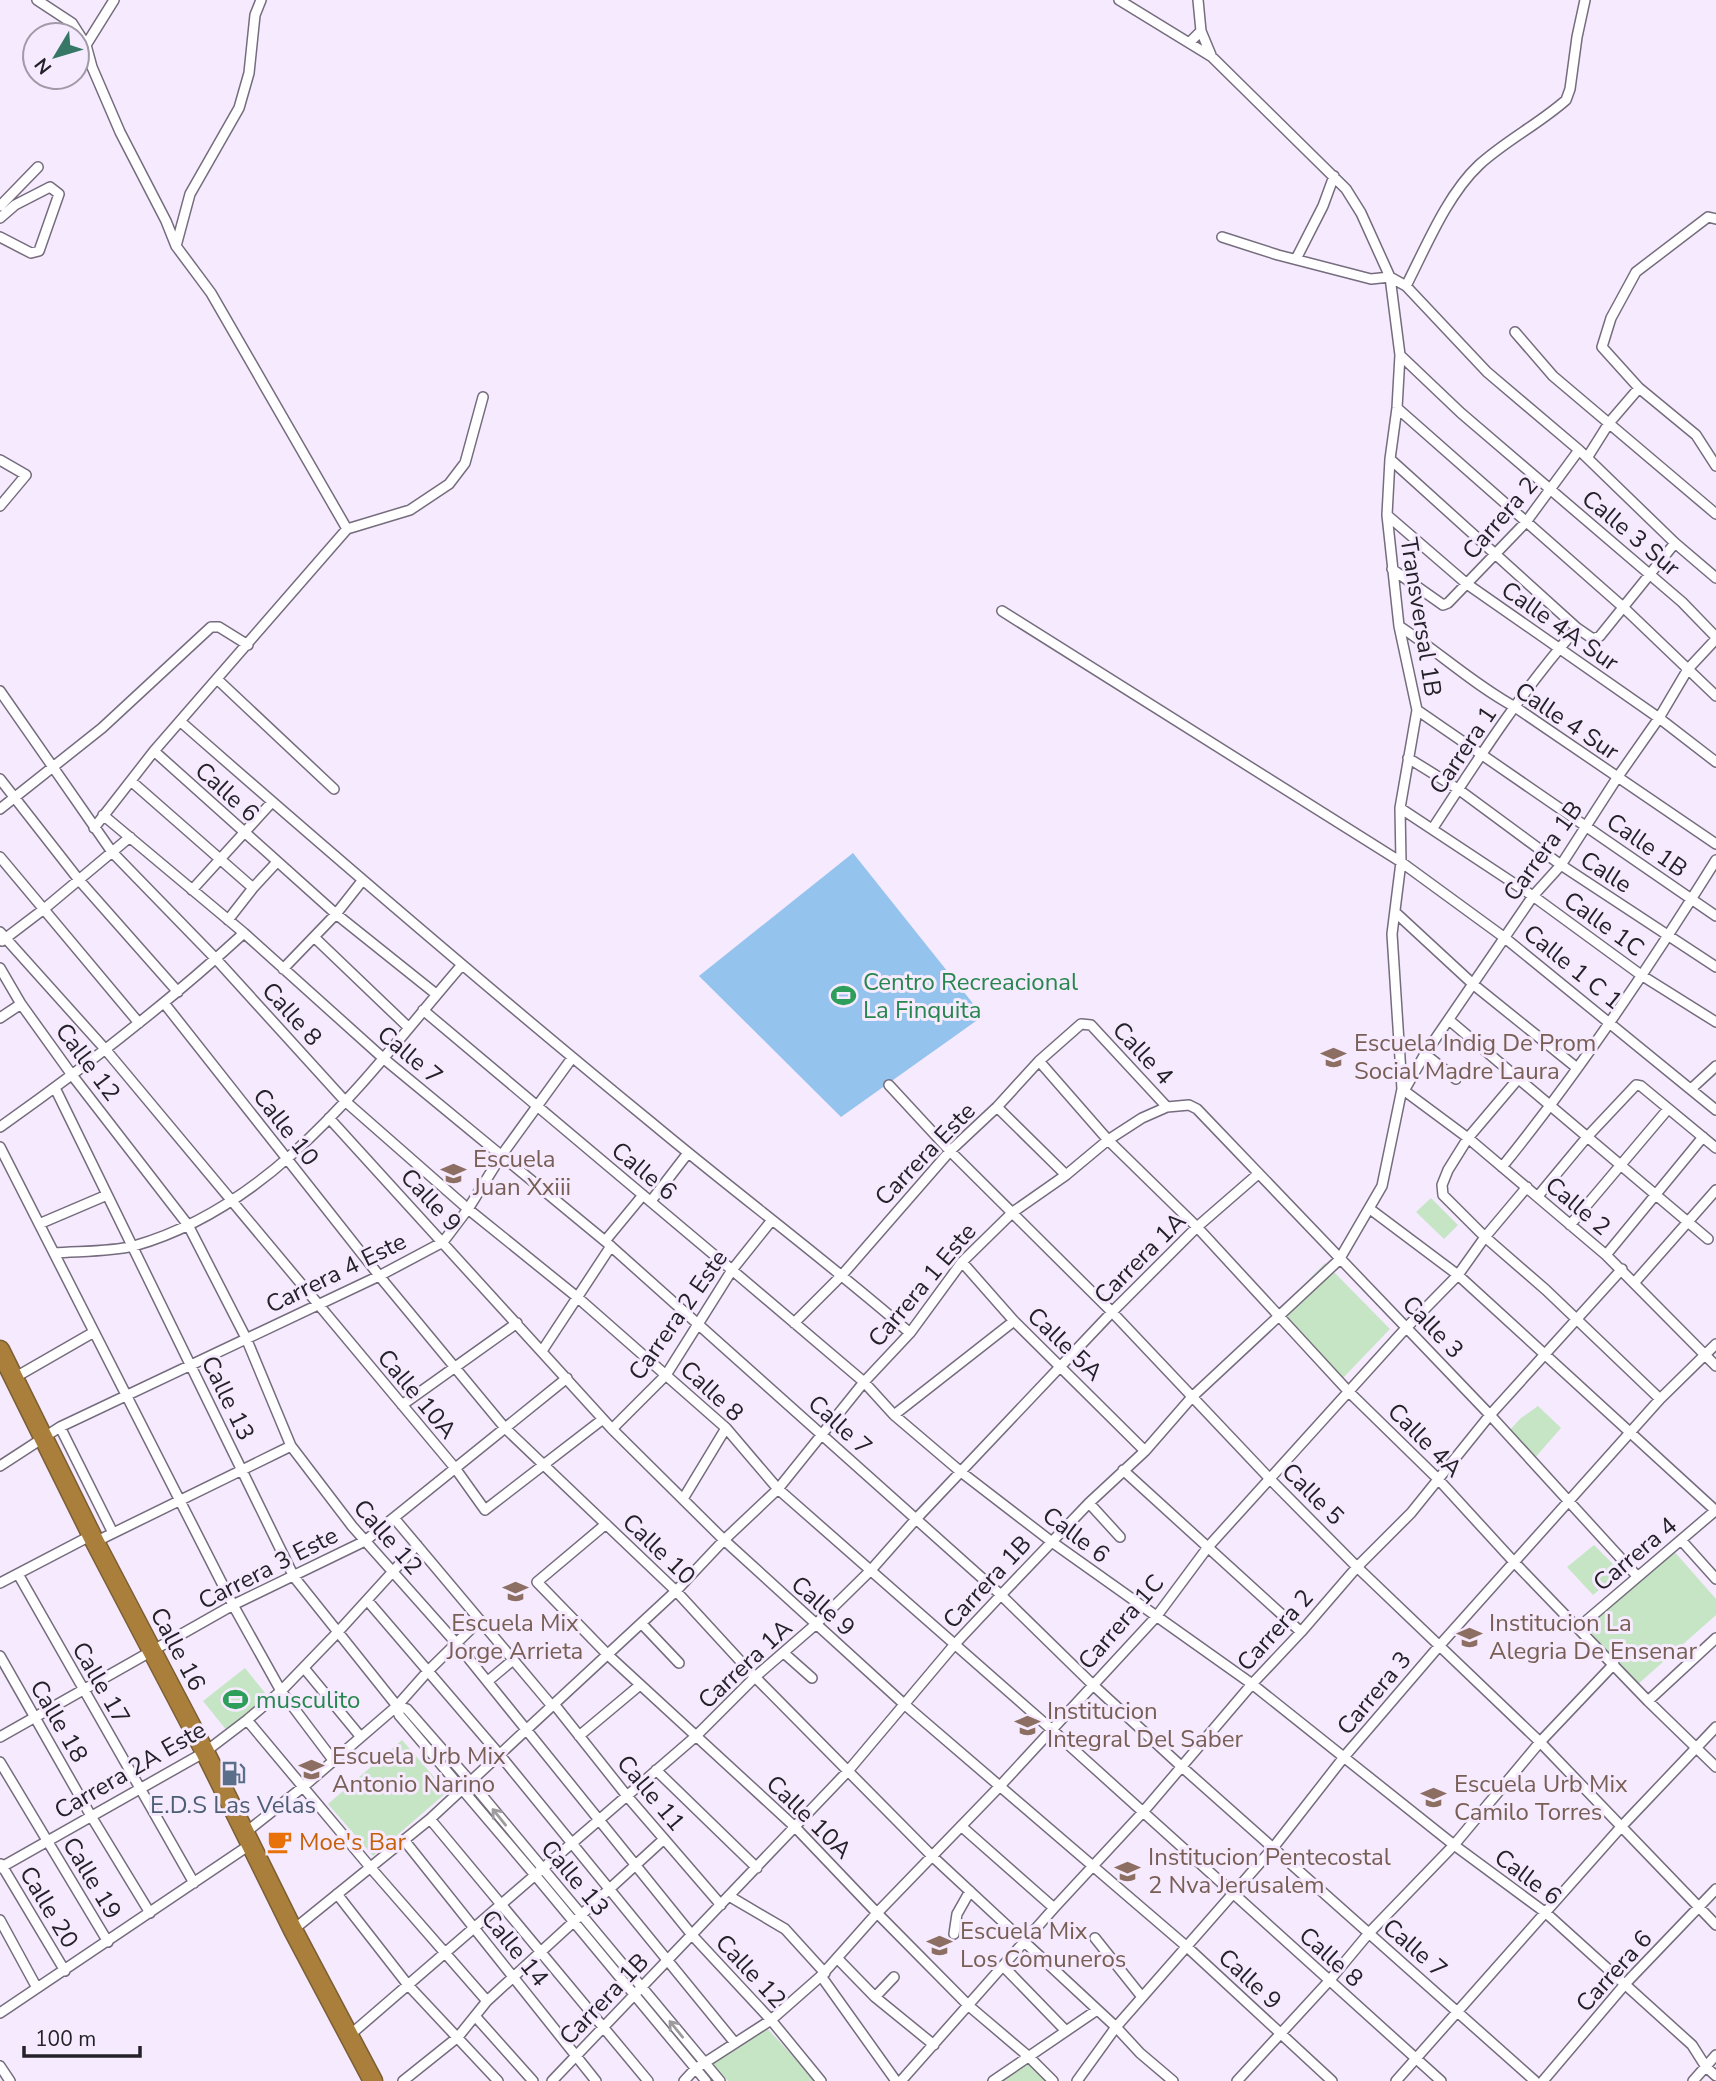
<svg xmlns="http://www.w3.org/2000/svg" width="1716" height="2081" font-family="'Nunito Sans',sans-serif">
  <style>
    .green { fill: #c6e5c5 }
    .water { fill: #94c3ee }
    .lines { fill: none; stroke-linecap: round; stroke-linejoin: round }
    .street-casing { stroke: #756c7d; stroke-width: 12 }
    .highway-casing { stroke: #7b5e34; stroke-width: 21 }
    .street { stroke: #fff; stroke-width: 9 }
    .highway { stroke: #a97f3b; stroke-width: 18 }
    .oneway { stroke: #9d9b9e }
    .labels { text-anchor: middle; dominant-baseline: central; stroke-width: 6; stroke-linejoin: round; paint-order: stroke }
    .street-label { font-size: 24px; fill: #252128; stroke: #f5eafe }
    .leisure-label { font-size: 24px; fill: #27864d; stroke: #f5eafe; text-anchor: start }
    .education-label { font-size: 24px; fill: #785e54; stroke: #f5eafe; text-anchor: start }
    .service-label { font-size: 24px; fill: #4e5e75; stroke: #f5eafe }
    .food-label { font-size: 24px; fill: #c56008; stroke: #f5eafe; text-anchor: start }
  </style>
  <rect width="100%" height="100%" fill="#f5eafe"/>
  <path class="green" d="M1431,1198L1458,1225L1444,1239L1416,1212Z
    M1325,1263L1390,1329L1341,1380L1277,1312Z
    M1538,1406L1561,1428L1533,1460L1506,1434L1521,1418Z
    M1594,1545L1621,1572L1593,1595L1567,1567Z
    M1673,1550L1716,1599V1615L1637,1685L1586,1627Z
    M245,1668L270,1699L228,1732L203,1701Z
    M402,1740L447,1792L373,1856L328,1804Z
    M765,2026L816,2081H728L712,2064Z
    M1028,2058L1047,2081H996Z"/>
  <path class="water" d="M853,853L983,1016L841,1117L699,976Z"/>
  <g class="lines">
    <defs>
      <path id="street" d="M37,0L72,23L86,45L92,67L120,132L166,221L176,246L211,293L347,529
        M1119,0L1212,57L1346,189L1361,213L1390,277L1406,286L1487,372L1579,450L1675,543L1716,578
        M1201,31L1211,55
        M1190,42L1201,31L1198,0
        M86,45L114,0
        M0,206L38,167
        M0,218L15,205L50,187L59,194L39,251L31,253L0,237
        M1716,219L1708,217L1636,272L1611,318L1602,347L1639,388L1696,435L1716,466
        M1222,237L1278,255L1371,279L1390,277
        M176,246L190,194L239,108L249,73L255,15L261,0
        M1296,259L1323,206L1334,176
        M1406,286C1426,247 1447,195 1479,165C1505,141 1539,124 1566,100L1570,89L1577,37L1585,0
        M1515,332L1553,376L1716,514
        M1400,355L1461,413L1682,602L1716,637
        M1397,408L1623,607L1716,696
        M1587,458L1609,423L1639,388
        M1390,459L1577,628L1593,639L1600,636L1675,543
        M0,460L26,475L0,506
        M1387,515L1467,584L1659,718L1716,762
        M1392,569L1443,605L1448,603L1526,522L1579,450
        M1002,611L1401,862L1505,938L1716,1110
        M1399,626C1439,652 1473,684 1515,707L1716,844
        M218,680L334,789
        M0,691L112,852L216,959L345,1101L468,1209L577,1297L726,1428L778,1489L1050,1728L1441,2081
        M1417,710L1716,916
        M181,722C336,858 492,992 652,1123C737,1194 826,1260 910,1333
        M154,751L336,914L436,994
        M1408,758L1458,789L1561,865L1716,967
        M0,779L79,880L178,992
        M131,781L253,888L228,920
        M1400,808L1533,896L1641,975L1716,1022
        M0,809L102,728L211,627H219L248,645
        M103,815L244,933L383,1058L605,1241L1001,1595L1092,1684L1182,1767L1535,2081
        M94,828L154,751L347,529L410,510L449,484L465,463L483,397
        M1433,828C1478,759 1523,689 1577,628
        M0,857L139,1023
        M253,888L277,862
        M192,890L272,802
        M1395,912L1474,985L1577,1068
        M0,932L105,1049L455,1468L485,1510L603,1419
        M314,937L408,1027
        M2,941L44,909L130,837
        M0,968L21,1004L72,1075L188,1225L246,1338L291,1446L352,1526L457,1644L692,1935L771,2020L821,2081
        M283,969L336,914L362,881
        M164,1003L385,1283L505,1428L676,1591L755,1677L932,1856L1116,2027L1140,2053L1173,2081
        M423,1010L732,1270L864,1382L894,1415L961,1472L1052,1542L1252,1684L1454,1845L1546,1913L1692,2045L1706,2067L1716,2076
        M0,1018L21,1004
        M1449,1020L1708,1239
        M1425,1054L1456,1079
        M1039,1061L1108,1140L1197,1227L1349,1392L1438,1479L1514,1562L1648,1701L1716,1767
        M1518,1079L1468,1138L1448,1170L1442,1185L1443,1195L1485,1237L1546,1290L1660,1399
        M889,1085L950,1151L1112,1312L1270,1479L1357,1567L1540,1742L1716,1925
        M55,1088L294,1577L397,1706L399,1715L535,1875L706,2081
        M1402,1089L1468,1138L1606,1255L1716,1366
        M1405,1089L1425,1054L1533,896L1561,865L1617,778L1659,718L1688,669L1716,639
        M1691,1089L1716,1066
        M997,1107L1066,1175
        M329,1118L612,1429L724,1540L904,1704L1186,1946L1332,2081
        M0,1127C85,1067 168,1003 244,933
        M0,1147L233,1605L281,1691L333,1760
        M1502,1167C1580,1071 1650,966 1716,860
        M1538,1196L1587,1137L1636,1085L1641,1086L1716,1148
        M651,1201L688,1153
        M1370,1209L1458,1275L1716,1511
        M39,1224L107,1195
        M1570,1225L1668,1109
        M605,1241L643,1195
        M54,1253C78,1251 110,1252 134,1246C278,1205 368,1074 461,966
        M1606,1255L1703,1137
        M962,1262L1014,1321L1145,1451
        M1634,1283L1716,1190
        M794,1323L843,1274L950,1151L997,1107L1039,1061L1081,1024L1091,1025L1167,1107
        M542,1351L611,1246
        M14,1378L94,1332
        M402,1405L517,1323
        M894,1415L1014,1321
        M60,1427L113,1533
        M612,1429L666,1375L732,1270L772,1220
        M0,1466L60,1427L379,1276L443,1242L468,1209L501,1156L572,1058
        M1123,1470L1301,1632
        M683,1499L726,1428
        M1089,1503L1120,1537
        M394,1518L552,1706
        M606,1524L537,1582L608,1655L795,1827L877,1913L969,2006L1028,2056L1053,2081
        M1681,1540L1716,1579
        M95,1542L291,1446
        M18,1574L194,1883
        M0,1583L92,1535
        M367,1600L499,1754L735,2043
        M642,1624L679,1663
        M1579,1627L1716,1510
        M785,1654L812,1678
        M0,1656L91,1816L150,1913
        M304,1668L360,1736
        M488,1681L513,1660
        M1648,1701L1716,1638
        M554,1704L627,1796L721,1905
        M397,1706L407,1709L470,1781L720,2081
        M247,1720L370,1867L487,2001
        M579,1736L640,1685
        M0,1737L233,1605L365,1541L567,1378
        M0,1762L108,1942
        M656,1770L757,1868
        M430,1819L648,2081
        M961,1826L1054,1908
        M245,1833L303,1787L397,1706L428,1671L480,1620
        M404,1840L596,2081
        M1,1864L65,1971
        M0,1868L205,1752L247,1720L281,1691L337,1633L417,1545
        M337,1894L408,1985L498,2081
        M729,1896L785,1929L825,1973
        M0,1920L37,1988
        M293,1930L430,1819L676,1591L724,1540L778,1489L864,1382L910,1333L962,1262L1013,1212L1066,1175L1108,1140L1142,1118L1167,1107L1189,1105L1197,1109L1490,1415L1637,1576
        M954,1934L957,1914L970,1891
        M1095,1938L1142,1997
        M838,1959L875,1997L934,2045
        M1004,1967L1066,2031
        M821,1976L896,2081
        M875,1997L894,1977
        M0,2013L251,1844
        M475,2016L533,2081
        M350,2035L695,1737L755,1677L815,1625L871,1570L916,1519L1112,1312L1197,1227L1258,1174
        M0,2066L10,2081
        M403,2081L458,2037L487,2001L664,1839
        M552,2081L848,1771L955,1644L1001,1595L1089,1503L1145,1451L1192,1397L1339,1260L1382,1186L1402,1089L1392,934L1401,862L1400,808L1417,710L1399,626L1387,515L1390,459L1397,408L1400,355L1390,277
        M684,2081L695,2069L771,2020L821,1976L877,1913L1000,1786L1156,1617L1208,1547L1406,1328L1458,1275L1485,1237L1527,1187
        M901,2081L1054,1908L1143,1812L1252,1684L1301,1632L1357,1567L1411,1513L1490,1415L1622,1269
        M993,2081L1097,2010
        M1077,2081L1116,2027L1273,1848L1344,1757L1440,1645L1660,1399L1716,1344
        M1237,2081L1329,1981L1369,1933L1454,1845L1540,1742L1614,1664
        M1396,2081L1621,1827L1716,1727
        M1543,2081L1626,1983L1716,1889
        M1693,2081L1716,2055"/>
      <path id="highway" d="M0,1350L95,1542L205,1752L293,1930L373,2081"/>
    </defs>
    <use href="#street" class="street-casing"/>
    <use href="#highway" class="highway-casing"/>
    <use href="#street" class="street"/>
    <use href="#highway" class="highway"/>
  </g>
  <defs><path id="oneway-shaft" d="M-6 0H5M1.5-3L5.5 0L1.5 3" fill="none" stroke-width="1.6" stroke-linecap="round" stroke-linejoin="round" transform="scale(1.75)"/></defs>
  <g class="oneway">
    <use href="#oneway-shaft" transform="translate(499 1817) rotate(-129)"/>
    <use href="#oneway-shaft" transform="translate(676 2029) rotate(-129)"/>
  </g>
  <defs>
    <symbol id="stadium-bare" viewBox="-9 -9 18 18"><path d="M0-5a6.5 5 0 1 0 0 10a6.5 5 0 1 0 0-10ZM-3.5-1.8h7v3.6h-7Z" fill="#2e9e5b" stroke="#f5eafe" stroke-width="2.5" paint-order="stroke"/></symbol>
    <symbol id="school-bare" viewBox="-9 -9 18 18"><path d="M0-5L7-2L0 1L-7-2ZM-4 1L0 2.5L4 1V4Q0 6-4 4Z" fill="#8d6e63" stroke="#f5eafe" stroke-width="2.5" paint-order="stroke"/></symbol>
    <symbol id="fuel-bare" viewBox="-9 -9 18 18"><path d="M-5.5-6h7V0h2V4h1.3V-2.5L3-4.5l.8-.8L6-3V5H2.5V1h-1V6h-7ZM-4.2-4.7v3.2H.2V-4.7Z" fill="#5c6f8a" stroke="#f5eafe" stroke-width="2.5" paint-order="stroke"/></symbol>
    <symbol id="cafe-bare" viewBox="-9 -9 18 18"><path d="M-5.5-4.5H6V0H3Q3 3.5 0 3.5H-2.5Q-5.5 3.5-5.5 0ZM3-3.2v2h1.7v-2ZM-6 4.5H4V6H-6Z" fill="#e8710a" stroke="#f5eafe" stroke-width="2.5" paint-order="stroke"/></symbol>
  </defs>
  <g fill-rule="evenodd">
    <use href="#stadium-bare" x="826" y="978" width="35" height="35"/>
    <use href="#school-bare" x="1316" y="1040" width="35" height="35"/>
    <use href="#school-bare" x="436" y="1156" width="35" height="35"/>
    <use href="#school-bare" x="498" y="1574" width="35" height="35"/>
    <use href="#school-bare" x="1452" y="1620" width="35" height="35"/>
    <use href="#stadium-bare" x="218" y="1682" width="35" height="35"/>
    <use href="#school-bare" x="1010" y="1708" width="35" height="35"/>
    <use href="#school-bare" x="294" y="1752" width="35" height="35"/>
    <use href="#fuel-bare" x="216" y="1756" width="35" height="35"/>
    <use href="#school-bare" x="1416" y="1780" width="35" height="35"/>
    <use href="#cafe-bare" x="262" y="1824" width="35" height="35"/>
    <use href="#school-bare" x="1110" y="1854" width="35" height="35"/>
    <use href="#school-bare" x="922" y="1928" width="35" height="35"/>
  </g>
  <g class="labels">
    <g class="street-label">
      <text transform="translate(1500 518) rotate(-49)">Carrera 2</text>
      <text transform="translate(1631 533) rotate(40)">Calle 3 Sur</text>
      <text transform="translate(1421 617) rotate(81)">Transversal 1B</text>
      <text transform="translate(1560 626) rotate(35)">Calle 4A Sur</text>
      <text transform="translate(1567 721) rotate(34)">Calle 4 Sur</text>
      <text transform="translate(1463 750) rotate(-56)">Carrera 1</text>
      <text transform="translate(227 792) rotate(42)">Calle 6</text>
      <text transform="translate(1647 845) rotate(35)">Calle 1B</text>
      <text transform="translate(1543 851) rotate(-54)">Carrera 1B</text>
      <text transform="translate(1606 872) rotate(33)">Calle</text>
      <text transform="translate(1604 924) rotate(36)">Calle 1C</text>
      <text transform="translate(1573 967) rotate(39)">Calle 1 C 1</text>
      <text transform="translate(292 1014) rotate(48)">Calle 8</text>
      <text transform="translate(1143 1053) rotate(47)">Calle 4</text>
      <text transform="translate(410 1055) rotate(40)">Calle 7</text>
      <text transform="translate(88 1062) rotate(53)">Calle 12</text>
      <text transform="translate(286 1127) rotate(52)">Calle 10</text>
      <text transform="translate(925 1154) rotate(-46)">Carrera Este</text>
      <text transform="translate(644 1171) rotate(40)">Calle 6</text>
      <text transform="translate(431 1200) rotate(47)">Calle 9</text>
      <text transform="translate(1578 1206) rotate(40)">Calle 2</text>
      <text transform="translate(1140 1258) rotate(-45)">Carrera 1A</text>
      <text transform="translate(336 1273) rotate(-26)">Carrera 4 Este</text>
      <text transform="translate(922 1285) rotate(-50)">Carrera 1 Este</text>
      <text transform="translate(678 1315) rotate(-55)">Carrera 2 Este</text>
      <text transform="translate(1433 1327) rotate(46)">Calle 3</text>
      <text transform="translate(1065 1344) rotate(44)">Calle 5A</text>
      <text transform="translate(712 1391) rotate(43)">Calle 8</text>
      <text transform="translate(417 1394) rotate(50)">Calle 10A</text>
      <text transform="translate(228 1398) rotate(64)">Calle 13</text>
      <text transform="translate(840 1425) rotate(42)">Calle 7</text>
      <text transform="translate(1425 1440) rotate(45)">Calle 4A</text>
      <text transform="translate(1313 1494) rotate(45)">Calle 5</text>
      <text transform="translate(1076 1535) rotate(37)">Calle 6</text>
      <text transform="translate(388 1537) rotate(49)">Calle 12</text>
      <text transform="translate(659 1549) rotate(44)">Calle 10</text>
      <text transform="translate(1635 1554) rotate(-40)">Carrera 4</text>
      <text transform="translate(268 1568) rotate(-27)">Carrera 3 Este</text>
      <text transform="translate(987 1582) rotate(-47)">Carrera 1B</text>
      <text transform="translate(823 1606) rotate(42)">Calle 9</text>
      <text transform="translate(1121 1622) rotate(-49)">Carrera 1C</text>
      <text transform="translate(1275 1630) rotate(-48)">Carrera 2</text>
      <text transform="translate(178 1649) rotate(62)">Calle 16</text>
      <text transform="translate(745 1664) rotate(-43)">Carrera 1A</text>
      <text transform="translate(101 1683) rotate(60)">Calle 17</text>
      <text transform="translate(1374 1693) rotate(-50)">Carrera 3</text>
      <text transform="translate(59 1721) rotate(60)">Calle 18</text>
      <text transform="translate(130 1770) rotate(-30)">Carrera 2A Este</text>
      <text transform="translate(651 1793) rotate(50)">Calle 11</text>
      <text transform="translate(809 1817) rotate(44)">Calle 10A</text>
      <text transform="translate(1528 1877) rotate(37)">Calle 6</text>
      <text transform="translate(92 1878) rotate(59)">Calle 19</text>
      <text transform="translate(575 1878) rotate(50)">Calle 13</text>
      <text transform="translate(49 1907) rotate(59)">Calle 20</text>
      <text transform="translate(515 1948) rotate(51)">Calle 14</text>
      <text transform="translate(1415 1948) rotate(41)">Calle 7</text>
      <text transform="translate(1331 1957) rotate(42)">Calle 8</text>
      <text transform="translate(751 1971) rotate(47)">Calle 12</text>
      <text transform="translate(1614 1971) rotate(-48)">Carrera 6</text>
      <text transform="translate(1250 1979) rotate(43)">Calle 9</text>
      <text transform="translate(604 1999) rotate(-46)">Carrera 1B</text>
    </g>
    <g class="leisure-label">
      <text x="863" y="982">Centro Recreacional<tspan x="863" dy="28">La Finquita</tspan></text>
      <text x="256" y="1700">musculito</text>
    </g>
    <g class="education-label">
      <text x="1354" y="1043">Escuela Indig De Prom<tspan x="1354" dy="28">Social Madre Laura</tspan></text>
      <text x="473" y="1159">Escuela<tspan x="473" dy="28">Juan Xxiii</tspan></text>
      <text x="515" y="1623" text-anchor="middle">Escuela Mix<tspan x="515" dy="28">Jorge Arrieta</tspan></text>
      <text x="1489" y="1623">Institucion La<tspan x="1489" dy="28">Alegria De Ensenar</tspan></text>
      <text x="1047" y="1711">Institucion<tspan x="1047" dy="28">Integral Del Saber</tspan></text>
      <text x="332" y="1756">Escuela Urb Mix<tspan x="332" dy="28">Antonio Narino</tspan></text>
      <text x="1454" y="1784">Escuela Urb Mix<tspan x="1454" dy="28">Camilo Torres</tspan></text>
      <text x="1148" y="1857">Institucion Pentecostal<tspan x="1148" dy="28">2 Nva Jerusalem</tspan></text>
      <text x="960" y="1931">Escuela Mix<tspan x="960" dy="28">Los Comuneros</tspan></text>
    </g>
    <g class="service-label">
      <text x="233" y="1805">E.D.S Las Velas</text>
    </g>
    <g class="food-label">
      <text x="299" y="1842">Moe's Bar</text>
    </g>
  </g>
  <g transform="translate(56 56) rotate(232)"><circle r="33" fill="#f5eafe" stroke="#a29aa8" stroke-width="2"/>
  <path d="M0-5L12 26L0 18L-12 26Z" fill="#367766"/>
  <text y="-10" font-size="19" font-weight="bold" text-anchor="middle" fill="#252128">N</text>
  </g>
  <path d="M24 2046v10h116v-10" fill="none" stroke="#252128" stroke-width="3.5"/>
  <text x="35" y="2046" font-size="21" fill="#252128" stroke="#f5eafe" stroke-width="5" paint-order="stroke">100 m</text>
</svg>
